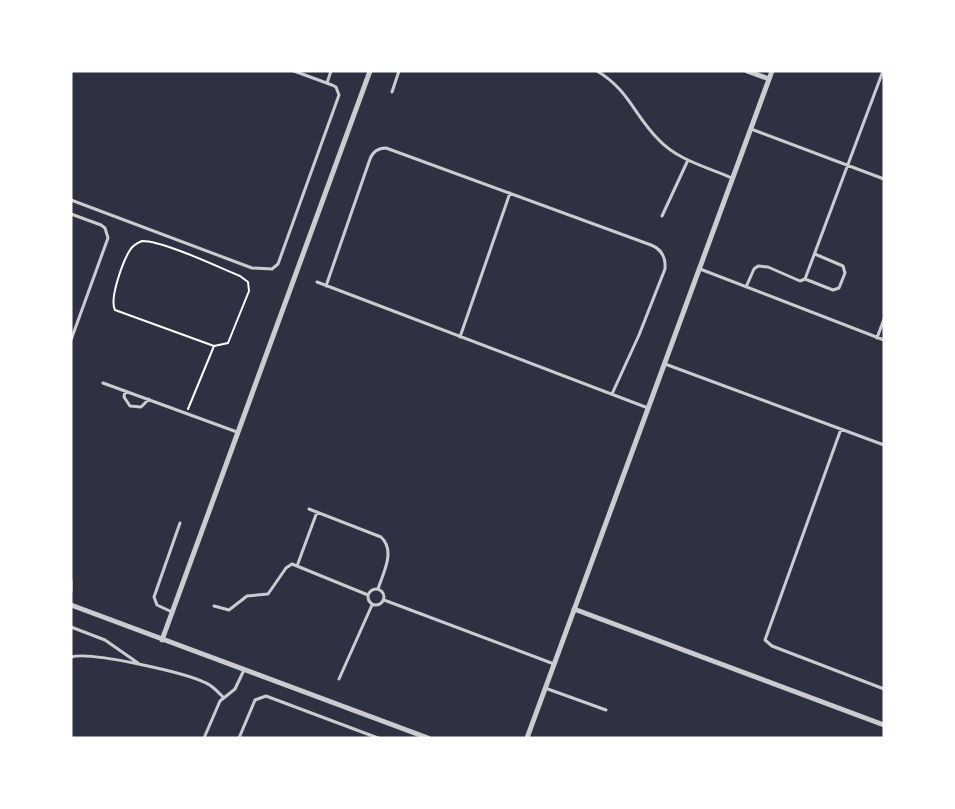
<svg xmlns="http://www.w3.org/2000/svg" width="955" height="809" font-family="'Open Sans',sans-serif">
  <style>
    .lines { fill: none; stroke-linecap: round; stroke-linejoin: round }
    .path { stroke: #fff; stroke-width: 2 }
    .service { stroke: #caccd0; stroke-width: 3 }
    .minor { stroke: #caccd0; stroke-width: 5 }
  </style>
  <rect width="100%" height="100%" fill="#2d3142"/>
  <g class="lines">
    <path class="path" d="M142,241C164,241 218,267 240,276L248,282L249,291L228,343L214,346L115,310C109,299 123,261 130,250C133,245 137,243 142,241Z
      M188,409L214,346"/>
    <path class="service" d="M597,71C628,89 635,116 658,139C677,160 707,167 732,178
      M327,83L331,71
      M392,92L399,71
      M751,129L884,179
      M71,200L252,268L272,269L278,264L339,95L336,87L332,85L294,71
      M71,214L101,225L105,228L108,238L71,340
      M662,216L688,160
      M700,269L884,340
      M805,279L833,290L839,288L845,273L843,266L815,254
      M317,282L648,408
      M326,286L370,159C373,151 378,148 386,148L651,245C661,249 666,257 665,269L639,335L612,394
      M746,287L754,269L758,266L768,267L800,281L805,279L883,71
      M460,337L510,193
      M877,338L884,319
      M665,364L884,445
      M103,383L237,432
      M125,391L124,397L130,406L141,407L149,399
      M841,429L765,640L772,646L884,689
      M309,509L381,537C396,551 383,573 378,589
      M297,566L317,512
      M71,581V591
      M368 597a8 8 0 1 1 16 0a8 8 0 1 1-16 0Z
      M384,600L554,664
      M214,606L229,610L247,596L268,594L286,568L292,564L368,595
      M172,612L157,605L154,597L180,523
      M71,627L105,640L138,663
      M71,657C91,651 186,673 206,683C213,686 218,692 224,698
      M339,679L372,605
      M545,688L606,710
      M204,738L220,701L235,689L244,670
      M239,738L255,700L266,696L378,738"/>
    <path class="minor" d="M747,71L769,79
      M71,605L428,738
      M574,609L884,725
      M162,640L370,71
      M527,738L772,71"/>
  </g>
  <rect width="955" height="809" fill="none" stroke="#ffffff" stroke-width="145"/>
</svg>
